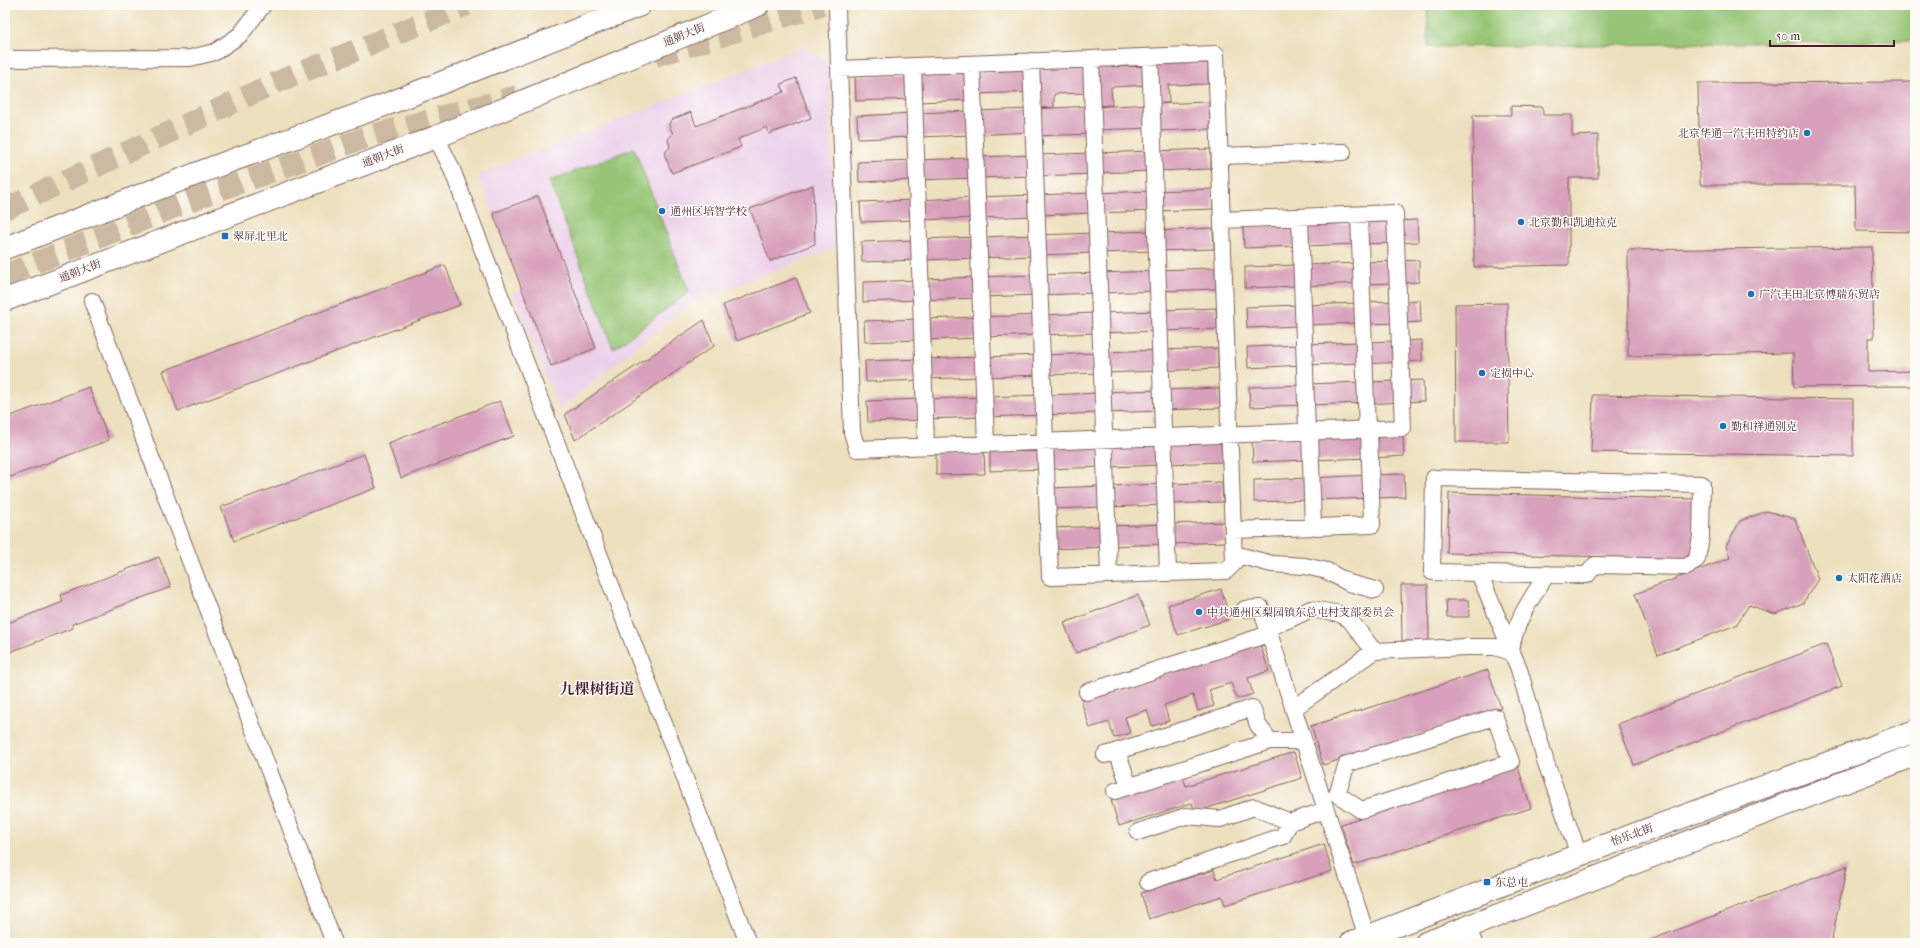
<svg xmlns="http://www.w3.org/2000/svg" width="1920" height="948" font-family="'IM FELL French Canon','Noto Serif SC',serif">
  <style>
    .built { fill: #ecd1ea }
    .green { fill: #95c574; stroke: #707250 }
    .building { fill: #d8a1bb }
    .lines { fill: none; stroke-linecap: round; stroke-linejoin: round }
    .highway-tunnel { stroke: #ccb9a1; stroke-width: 22; stroke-dasharray: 22 11; stroke-linecap: butt }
    .street-casing { stroke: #83635e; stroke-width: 18 }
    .secondary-casing { stroke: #83635e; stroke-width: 24 }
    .primary-casing { stroke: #83635e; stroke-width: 24 }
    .street { stroke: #fff; stroke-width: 16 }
    .secondary { stroke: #fff; stroke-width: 22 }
    .primary { stroke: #fff; stroke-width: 22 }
    .poi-dot { fill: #1f6fb2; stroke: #fdfcf7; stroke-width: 1.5 }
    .labels { text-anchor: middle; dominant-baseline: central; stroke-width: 3; stroke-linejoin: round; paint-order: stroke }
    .street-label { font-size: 11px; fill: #4a1f2b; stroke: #fdfcf7 }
    .poi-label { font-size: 11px; fill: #4a1f2b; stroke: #fdfcf7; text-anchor: start }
    .district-label { font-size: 15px; font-weight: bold; fill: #4a1f2b; stroke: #fdfcf7 }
  </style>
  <rect width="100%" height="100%" fill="#fdfcf7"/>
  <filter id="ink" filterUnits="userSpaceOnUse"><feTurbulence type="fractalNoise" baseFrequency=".025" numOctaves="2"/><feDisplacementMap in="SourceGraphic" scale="8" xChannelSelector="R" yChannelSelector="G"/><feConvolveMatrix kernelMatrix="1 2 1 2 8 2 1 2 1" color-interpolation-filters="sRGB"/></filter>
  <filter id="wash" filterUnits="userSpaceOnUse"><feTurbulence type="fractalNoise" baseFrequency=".012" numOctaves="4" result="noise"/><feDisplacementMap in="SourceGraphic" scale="16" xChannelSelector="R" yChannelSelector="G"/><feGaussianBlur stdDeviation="0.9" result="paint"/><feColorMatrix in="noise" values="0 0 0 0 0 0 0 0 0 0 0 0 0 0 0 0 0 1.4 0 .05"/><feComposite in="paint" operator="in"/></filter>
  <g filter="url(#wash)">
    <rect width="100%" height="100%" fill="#ede0be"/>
    <path class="built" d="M803,47L829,61L834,248L691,303L559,410L513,293L522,289L478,175Z"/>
    <path class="green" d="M1427,5H1915V41L1428,47Z
      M634,148L689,292L613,349L549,181Z"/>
    <g id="blocks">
      <path class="building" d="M1208,63V84L1168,85L1169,103H1153L1151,65Z
        M1148,65L1149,85L1111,87L1112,105L1093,106L1092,67Z
        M1089,67L1090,93L1054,94V107L1034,108L1033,69Z
        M1030,70L1031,92L975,94L974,72Z
        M971,72L972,100L916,102L915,74Z
        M912,74L913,99L856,101L855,76Z
        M796,78L811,118L769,134L767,127L738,139L741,147L672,173L665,156L666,151L670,148L668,139L673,134L669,125L671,120L691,112L696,126L784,92L781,84Z
        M1915,82V183H1913L1914,232L1856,231L1855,185H1700L1698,83Z
        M1209,102L1210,129L1154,131L1153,104Z
        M1150,104L1151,128L1094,130V107Z
        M1091,106L1092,134L1035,136L1034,109Z
        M1511,106L1543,107V115H1572V136L1598,135V178H1569V265L1474,267L1473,115H1511Z
        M1031,109L1032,132L976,135L975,111Z
        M972,111L973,135L917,137L916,113Z
        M913,113L914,137L858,139L857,116Z
        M1211,149V169L1155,171L1154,151Z
        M1152,151V171L1096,173L1095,153Z
        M1092,153L1093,174L1037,176L1036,155Z
        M1033,155L1034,176L978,178L977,157Z
        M974,158L975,178L918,180V160Z
        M915,160L916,180L859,182L858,162Z
        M813,185L815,244L770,261L750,209Z
        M1212,189L1213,209L1156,211V191Z
        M1153,191L1154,211L1097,213V193Z
        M1094,193V213L1038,215L1037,195Z
        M1035,195V216L979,218L978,197Z
        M538,196L596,348L551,366L493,213Z
        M976,197V218L920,220L919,200Z
        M916,200L917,220L861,222L860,202Z
        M1417,220L1418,242L1398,243V221Z
        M1394,221L1395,243L1362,244V223Z
        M1357,223V244L1303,246L1302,225Z
        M1298,225V246L1244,248L1243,227Z
        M1213,228L1214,249L1158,251L1157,231Z
        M1154,231L1155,251L1099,253L1098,233Z
        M1095,233L1096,253L1039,255V235Z
        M1036,235L1037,256L980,258V237Z
        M977,237L978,258L921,260L920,239Z
        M918,240V260L862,262L861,242Z
        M1872,247L1874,338H1868V372L1915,371V386L1794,387L1793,353L1628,356V250Z
        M1419,260V282L1400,283L1399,261Z
        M1396,261V283L1364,284L1363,262Z
        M1358,263L1359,283L1305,286L1304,265Z
        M445,265L460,305L178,411L163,371Z
        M1299,265L1300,286L1245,288V267Z
        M1215,268L1216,289L1159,291L1158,270Z
        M1156,271L1157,291L1100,293L1099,273Z
        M1097,273V293L1041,295L1040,275Z
        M1037,275L1038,295L982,297L981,277Z
        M978,277L979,298L923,300L922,279Z
        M796,278L810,313L737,341L723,305Z
        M919,280L920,300L863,302V282Z
        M1420,300L1421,322L1401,323L1400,301Z
        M1397,301L1398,323L1365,324L1364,302Z
        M1360,303V323L1306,325L1305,305Z
        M1507,303L1509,442H1456L1455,304Z
        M1300,305L1301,326L1247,328L1246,307Z
        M1216,308L1217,329L1161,331L1160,310Z
        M1157,311L1158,331L1102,333L1101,313Z
        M1098,313L1099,333L1042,335L1041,315Z
        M1039,315L1040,335L983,337L982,317Z
        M980,317V338L924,340L923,319Z
        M920,319L921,340L865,342L864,321Z
        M704,320L714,346L575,440L565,414Z
        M1422,340V361L1402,362V341Z
        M1398,341L1399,362L1367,364L1366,342Z
        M1361,342L1362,363L1307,365L1306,344Z
        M1302,345V365L1248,368L1247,347Z
        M1218,348V368L1162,371L1161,350Z
        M1159,350V371L1103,373L1102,352Z
        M1099,353L1100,373L1044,375L1043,355Z
        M1040,355L1041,375L985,377L984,357Z
        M981,357L982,377L925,379V359Z
        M922,359L923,380L866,382L865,361Z
        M1423,380L1424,401L1404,402L1403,381Z
        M1400,381L1401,402L1368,404L1367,382Z
        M1362,382L1363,403L1309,405L1308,384Z
        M1303,385L1304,405L1250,407L1249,387Z
        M89,387L109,440L5,479V418Z
        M1219,388L1220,408L1163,410V390Z
        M1160,390L1161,411L1104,413V392Z
        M1101,393V413L1045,415L1044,395Z
        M1042,395V415L986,417L985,397Z
        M1593,395L1853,399V456L1591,452Z
        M983,397V417L927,419L926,399Z
        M923,399L924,420L868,422L867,401Z
        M500,401L514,436L401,478L388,443Z
        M1403,434L1404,456L1374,458L1373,435Z
        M1368,436L1369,458L1312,460V438Z
        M1308,438L1309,460L1253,462L1252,440Z
        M1221,442L1222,462L1168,464L1167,444Z
        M1162,444L1163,465L1109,467L1108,446Z
        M1103,446V467L1050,469L1049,448Z
        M1044,449V469L990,471V451Z
        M984,451L985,474L936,475V452Z
        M364,454L376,488L234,541L221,507Z
        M1404,474L1405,497L1376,498L1375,475Z
        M1369,475L1370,498L1314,500L1313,478Z
        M1309,478L1310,500L1254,502V480Z
        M1222,482L1223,502L1169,504V484Z
        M1163,484L1164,505L1110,507L1109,486Z
        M1104,486L1105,507L1051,509L1050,488Z
        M1449,493L1695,499L1693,559L1447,553Z
        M1767,511L1795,519L1818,579L1803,603L1775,614L1749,605L1736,625L1658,655L1635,594L1730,558L1726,546L1740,521Z
        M1224,522L1225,542L1171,544L1170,524Z
        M1165,524V544L1112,546L1111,526Z
        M1105,526L1106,547L1052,549V528Z
        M159,557L171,587L72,624L73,628L10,652L5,639V624L63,602L61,595Z
        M1401,585H1428L1429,641H1402Z
        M1221,589L1230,619L1178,635L1168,605Z
        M1138,595L1150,625L1076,653L1064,623Z
        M1446,600H1468L1469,617H1447Z
        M1260,644L1269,671L1248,678L1253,694L1237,699L1231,683L1209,690L1214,706L1198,711L1193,695L1164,705L1169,721L1152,726L1147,710L1125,717L1130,733L1114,738L1109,722L1090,728L1081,701Z
        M1826,644L1842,686L1634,765L1618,724Z
        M1488,670L1501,708L1323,765L1311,726Z
        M1294,752L1302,778L1195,812L1192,803L1119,826L1111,800L1183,777L1186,786Z
        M1518,767L1531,808L1354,865L1341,824Z
        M1324,844L1332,871L1225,905L1222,896L1149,919L1141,893L1214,870L1217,879Z
        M1847,866L1831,943H1642Z"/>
    </g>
  </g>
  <g filter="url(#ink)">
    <use href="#blocks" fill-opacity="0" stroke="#83635e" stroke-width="1"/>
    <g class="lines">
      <path class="highway-tunnel" d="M655,56L822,5
        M5,209L275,83L467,5
        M5,275L200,197L373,135L517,96"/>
      <defs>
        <path id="street" d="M837,9L852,432L857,449L1403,428L1395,213L1222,220
          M1150,57L1168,573
          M5,59L190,58L215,52L240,35L263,5
          M1091,59L1109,575
          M972,64L986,444
          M913,66L926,446
          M839,69L1216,54L1234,563L1226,571L1050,577L1031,61
          M436,137L451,167L748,943
          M1220,156L1343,152
          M1359,215L1367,430
          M1300,217L1307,432
          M92,301L334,943
          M1310,432L1313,527
          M1434,478L1702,484L1701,537L1697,559L1687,567L1595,565L1587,575L1432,572Z
          M1233,530L1372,525L1369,430
          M1234,554L1272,564L1305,566L1327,571L1349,583L1375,590
          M1479,573L1519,669L1546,763L1579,855
          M1245,609L1261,608L1367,937
          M1267,628L1290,619L1311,609L1340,614L1350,620L1374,651
          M1511,652C1514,622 1531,599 1547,574
          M1087,692L1269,634
          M1293,709L1374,651L1467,647H1495L1511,652
          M1495,717L1511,762L1361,810L1337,794L1347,764Z
          M1117,751L1129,786
          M1105,755L1252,708L1258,725L1270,741
          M1115,791L1270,741H1298L1303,739
          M1138,832L1186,816L1220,819L1254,807L1290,822L1326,810
          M1148,882L1283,836L1290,822
          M1468,927L1474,943"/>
        <path id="secondary" d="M1351,943L1579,855L1915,731
          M1426,943L1915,755"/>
        <path id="primary" d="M5,248L214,167L390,103L640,5
          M5,300L436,137L758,5"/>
      </defs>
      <use href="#street" class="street-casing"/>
      <use href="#secondary" class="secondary-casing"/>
      <use href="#primary" class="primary-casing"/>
      <use href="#street" class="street"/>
      <use href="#secondary" class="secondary"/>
      <use href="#primary" class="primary"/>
    </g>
  </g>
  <g class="poi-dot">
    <circle cx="1807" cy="133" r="4"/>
    <circle cx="662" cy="211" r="4"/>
    <circle cx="1521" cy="222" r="4"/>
    <rect x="221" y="232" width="8" height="8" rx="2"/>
    <circle cx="1751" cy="294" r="4"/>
    <circle cx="1482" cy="373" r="4"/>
    <circle cx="1723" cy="426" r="4"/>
    <circle cx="1839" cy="578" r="4"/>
    <circle cx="1199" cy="612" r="4"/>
    <rect x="1483" y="878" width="8" height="8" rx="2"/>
  </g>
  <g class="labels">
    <g class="street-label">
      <text transform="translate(684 35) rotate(-22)">通朝大街</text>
      <text transform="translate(383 156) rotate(-21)">通朝大街</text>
      <text transform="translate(80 271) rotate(-21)">通朝大街</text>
      <text transform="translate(1632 835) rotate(-20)">怡乐北街</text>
    </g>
    <g class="poi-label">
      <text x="1799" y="133" text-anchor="end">北京华通一汽丰田特约店</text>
      <text x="670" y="211">通州区培智学校</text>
      <text x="1529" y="222">北京勤和凯迪拉克</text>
      <text x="233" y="236">翠屏北里北</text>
      <text x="1759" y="294">广汽丰田北京博瑞东贸店</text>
      <text x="1490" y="373">定损中心</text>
      <text x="1731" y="426">勤和祥通别克</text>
      <text x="1847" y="578">太阳花酒店</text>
      <text x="1207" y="612">中共通州区梨园镇东总屯村支部委员会</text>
      <text x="1495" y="882">东总屯</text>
    </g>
    <g class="district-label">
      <text x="597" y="689">九棵树街道</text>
    </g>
  </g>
  <rect width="1920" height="948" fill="none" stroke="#fdfcf7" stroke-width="20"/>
  <path d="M1770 40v6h124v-6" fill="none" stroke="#4a1f2b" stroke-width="2"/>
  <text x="1776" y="40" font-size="12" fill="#4a1f2b" stroke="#fdfcf7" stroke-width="3" paint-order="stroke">50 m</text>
</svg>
